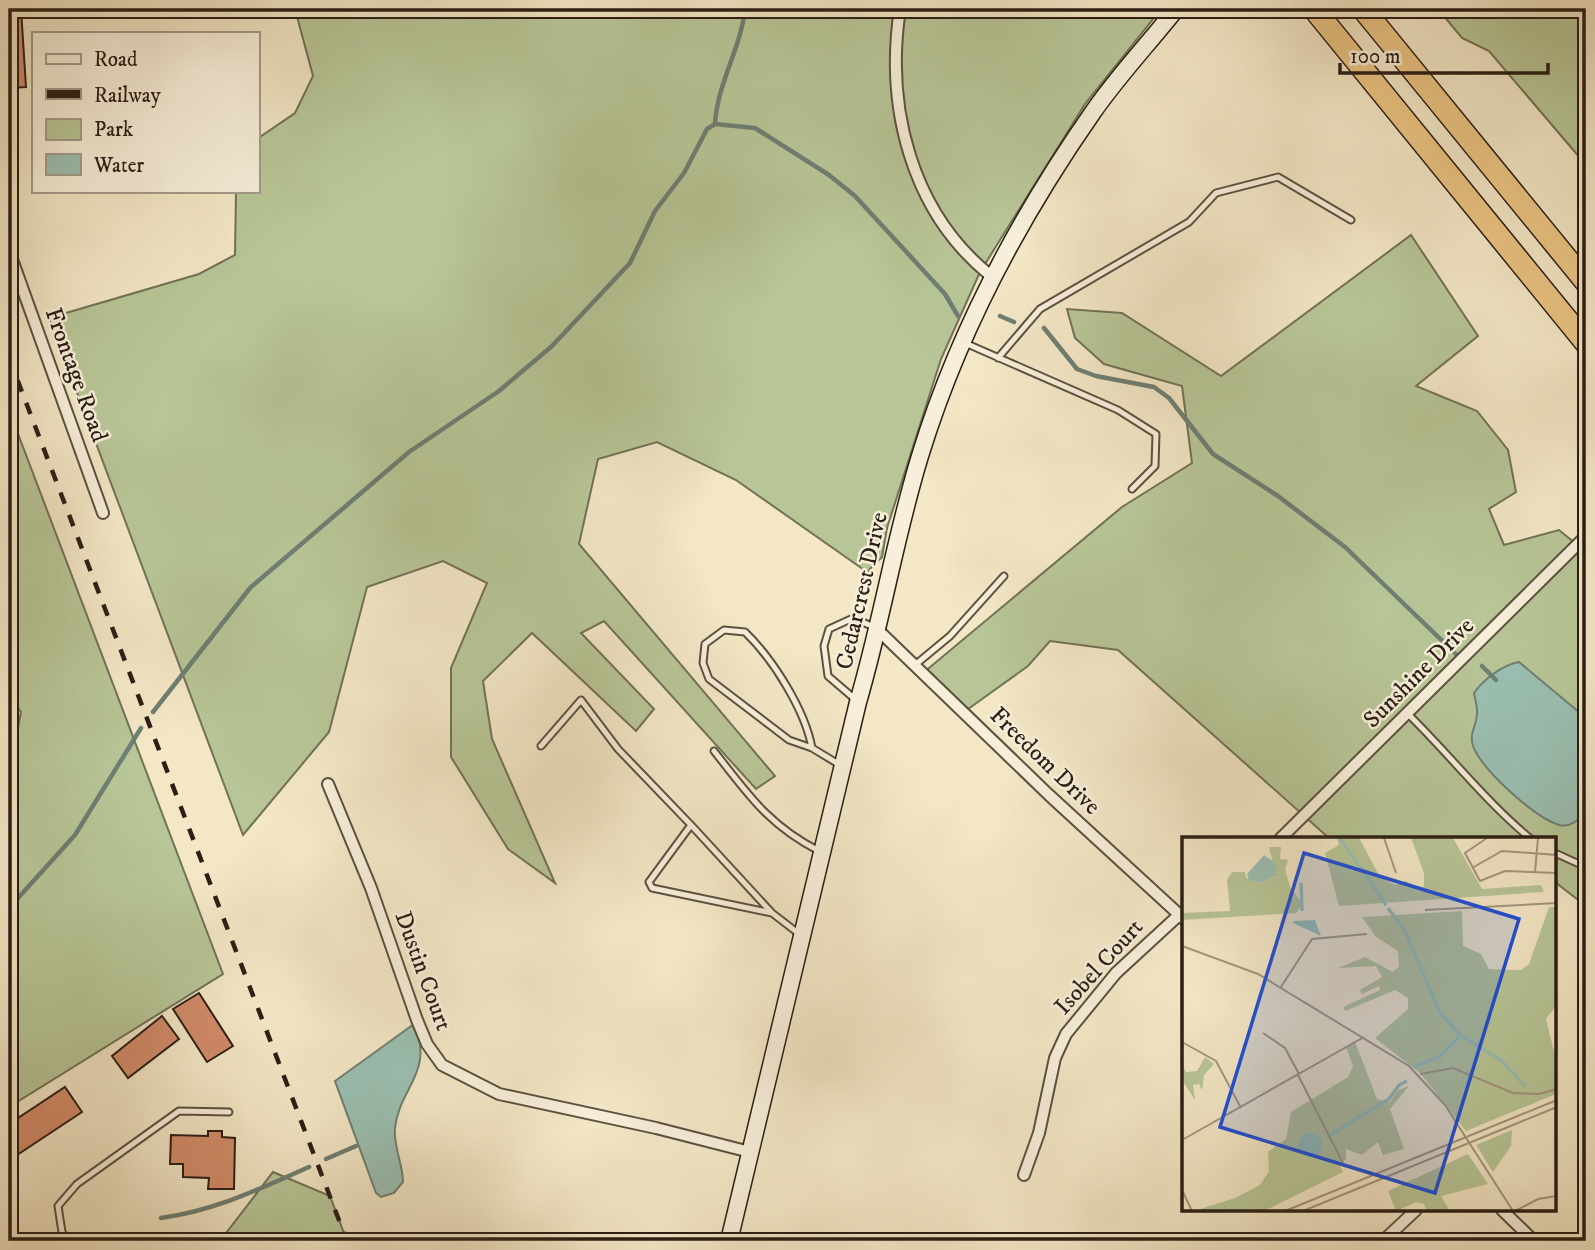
<svg xmlns="http://www.w3.org/2000/svg" width="1595" height="1250" font-family="'IM FELL DW Pica',serif">
  <style>
    .green { fill: #b8c697; stroke: #717256; stroke-width: 2 }
    .water { fill: #9bc0b2; stroke: #6e7f73; stroke-width: 2 }
    .lines { fill: none; stroke-linecap: round; stroke-linejoin: round }
    .stream { stroke: #6e7f73; stroke-width: 4.5 }
    .building { fill: #d28c6a; stroke: #2a1e15; stroke-width: 2 }
    .lane-casing { stroke: #5c5041; stroke-width: 9 }
    .street-casing { stroke: #5c5041; stroke-width: 14 }
    .secondary-casing { stroke: #2a1e15; stroke-width: 19 }
    .highway-casing { stroke: #2a1e15; stroke-width: 24 }
    .lane { stroke: #f7efda; stroke-width: 5 }
    .street { stroke: #f7efda; stroke-width: 10 }
    .secondary { stroke: #f7efda; stroke-width: 16 }
    .highway { stroke: #eac483; stroke-width: 21 }
    .rail { stroke: #2a1e15; stroke-width: 4.5; stroke-dasharray: 12 12; stroke-linecap: butt }
    .labels { text-anchor: middle; dominant-baseline: central; stroke-width: 5; stroke-linejoin: round; paint-order: stroke }
    .street-label { font-size: 24px; fill: #2a1e15; stroke: #f7efda }
    .inset-river { fill: none; stroke: #9bc0b2; stroke-width: 3.5 }
    .inset-road { fill: none; stroke: #a3977f; stroke-width: 2 }
    .view { fill: #1d4ed8; fill-opacity: 0.15; stroke: #1d4ed8; stroke-width: 3.5 }
    .inset-edge { fill: none; stroke: #2a1e15; stroke-width: 3.5 }
  </style>
  <rect width="100%" height="100%" fill="#f3e7c6"/>
  <filter id="stains"><feTurbulence type="fractalNoise" baseFrequency=".00286" numOctaves="4"/><feColorMatrix values="0 0 0 0 .2 0 0 0 0 .09 0 0 0 0 .02 0 0 0 .5 -.17"/></filter>
  <radialGradient id="worn" r=".72"><stop offset=".6" stop-color="#630" stop-opacity="0"/><stop offset="1" stop-color="#630" stop-opacity=".3"/></radialGradient>
  <path class="green" d="M295,9H1161L1085,104L980,272L941,359L887,528L882,557L867,572L736,480L657,442L598,459L579,544L775,776L756,789L604,621L581,633L654,709L636,731L532,633L483,681L492,739L555,883L508,849L451,757V668L487,583L443,561L367,587L329,732L243,835L49,318L199,274L235,255L236,191H257V139L295,113L313,76Z
    M1438,9H1586V165L1489,51L1462,38Z
    M1411,235L1478,336L1416,386L1477,411L1508,450L1516,492L1489,509L1504,545L1559,530L1586,552V906L1555,882V839H1330L1118,650L1050,641L1028,666L964,712L923,673L1122,507L1192,463L1182,386L1104,364L1075,338L1067,309L1122,313L1221,376Z
    M9,410L223,974L9,1107V775L21,712L9,697Z
    M273,1172L330,1196L347,1241H220Z"/>
  <path class="water" d="M1519,662L1586,718V811C1580,819 1571,828 1559,825C1534,817 1482,770 1473,746C1469,733 1476,727 1477,715C1478,708 1475,700 1474,693C1483,680 1502,665 1519,662Z
    M414,1024C435,1072 399,1088 395,1128C393,1146 403,1164 403,1182L394,1193L381,1197L376,1193L335,1081Z"/>
  <g class="lines">
    <path class="stream" d="M715,124C717,84 741,48 745,9
      M1000,316L1014,322
      M1044,328L1077,369L1096,376L1154,387L1169,398L1213,454L1278,496L1345,547L1459,657
      M1482,666L1496,680
      M153,712L250,588L409,452L499,391L552,346L630,263L655,211L684,173L707,129L715,124L755,128L829,175L855,196L945,294L958,316
      M9,908L75,835L141,728
      M326,1159L356,1146
      M161,1218C217,1210 259,1189 309,1167"/>
  </g>
  <path class="building" d="M9,9H21L26,87L9,88Z
    M199,993L233,1046L207,1062L173,1009Z
    M162,1016L179,1039L128,1078L112,1056Z
    M65,1087L82,1112L11,1159L9,1124Z
    M208,1131H222V1137L235,1138L234,1189H208L209,1178L183,1177V1164H170L171,1135L208,1136Z"/>
  <g class="lines">
    <defs>
      <path id="lane" d="M965,343L1118,410L1156,434L1155,466L1132,489
        M998,358L1040,309L1189,222L1216,193L1278,177L1351,220
        M915,665L950,636L1004,576
        M856,700L828,676L824,646L829,629L853,618L874,627
        M1408,714C1450,755 1486,802 1531,839
        M541,746L581,700L618,749L691,825L649,882L652,888L772,913L798,933
        M812,748C805,710 773,659 745,632L724,630L705,644L703,663L709,679L789,740L812,748L840,765
        M714,751C748,794 768,825 819,851
        M691,825L772,913
        M1555,853L1577,863L1586,864
        M68,1241L62,1232L58,1206L77,1184L179,1111L229,1112"/>
      <path id="street" d="M900,9C885,107 911,212 991,276
        M9,251L103,513
        M879,631L1049,795L1184,919
        M328,784L371,888L417,1020L427,1044L442,1065L499,1094L656,1128L750,1152
        M1280,839L1586,536
        M1024,1175L1039,1133L1055,1058L1066,1034L1116,973L1179,915
        M1502,1210L1534,1241
        M1383,1241L1416,1210"/>
      <path id="secondary" d="M729,1241L858,702C882,620 895,537 920,456C958,332 1019,218 1093,112C1118,76 1149,43 1176,9"/>
      <path id="highway" d="M1314,9L1586,343
        M1363,9L1586,282"/>
    </defs>
    <use href="#lane" class="lane-casing"/>
    <use href="#street" class="street-casing"/>
    <use href="#secondary" class="secondary-casing"/>
    <use href="#highway" class="highway-casing"/>
    <use href="#lane" class="lane"/>
    <use href="#street" class="street"/>
    <use href="#secondary" class="secondary"/>
    <use href="#highway" class="highway"/>
    <path class="rail" d="M9,358L347,1241"/>
  </g>
  <g class="labels">
    <g class="street-label">
      <text transform="translate(76 375) rotate(70)">Frontage Road</text>
      <text transform="translate(862 591) rotate(-77)">Cedarcrest Drive</text>
      <text transform="translate(1419 673) rotate(-45)">Sunshine Drive</text>
      <text transform="translate(1045 761) rotate(44)">Freedom Drive</text>
      <text transform="translate(1099 967) rotate(-48)">Isobel Court</text>
      <text transform="translate(423 971) rotate(70)">Dustin Court</text>
    </g>
  </g>
  <g transform="translate(1182 837)">
    <rect width="374" height="374" fill="#f3e7c6"/>
    <path d="M155,1H177L198,40L213,48L224,44L238,53L242,49V36L229,1H271L300,52L359,48L362,55L157,69L143,16L157,8ZM87,10H99L98,22L106,23L103,32L108,50L121,67L114,76L0,83V76L48,74L45,43L50,35H63L64,41L79,46L94,39ZM367,70H374V169L364,182L374,223V257L284,294L238,236L193,201L226,172V161L213,153L163,174L161,170L198,153L197,149L180,157L178,153L200,140L194,129L156,131L183,120L211,135L217,129L216,114L194,100L180,80L280,74L281,109L299,117L307,132L339,133L347,127ZM173,205L195,262L208,265L216,253L227,249L208,272L222,312L201,318L196,305L180,318L164,312V322L157,327L161,335L82,374H12L53,361L78,348L87,334L86,315L104,302L109,275L166,240L171,229L164,210ZM23,220L32,227L22,238L20,253L17,247L11,248L13,263L0,243V227L4,235L15,234ZM330,293L329,309L311,335L294,308ZM286,317L306,347L259,359L268,374H245L242,367L234,365L214,374L206,354Z" fill="#b8c697"/>
    <path d="M82,18L92,25L95,38L79,46L67,43L65,37ZM133,83L139,99L111,86L112,84ZM116 308a12 12 0 1 1 24 0a12 12 0 1 1-24 0Z" fill="#9bc0b2"/>
    <path class="inset-river" d="M158,1L204,68M119,46L120,74M206,71L223,94L258,176L278,198L319,223L343,249M232,230L258,219L278,199M148,298L207,262L217,248L225,244"/>
    <path class="inset-road" d="M202,1L214,36M305,1L283,16L298,44L323,34L375,36M290,31L320,14L375,18M353,35L356,1M243,73L375,66M0,109L76,137L227,229L263,268L331,374M99,150L130,102L185,97M81,196L103,211L117,237M0,205L34,224L59,271M238,237L271,231L331,256L357,257L375,252M116,238L163,330M0,303L182,200M0,353L10,374M103,374L375,263M121,374L375,270M333,374L356,362L375,359"/>
    <path class="view" d="M122,16L337,82L253,356L38,290Z"/>
    <rect width="374" height="374" class="inset-edge"/>
  </g>
  <rect width="1595" height="1250" fill="none" stroke="#f3e7c6" stroke-width="35"/>
  <rect x="10" y="10" width="1574" height="1229" fill="none" stroke="#2a1e15" stroke-width="3.5"/>
  <rect x="18" y="18" width="1560" height="1215" fill="none" stroke="#2a1e15" stroke-width="2"/>
  <rect x="32" y="32" width="228" height="161" fill="#f7efda" stroke="#a59b8b" stroke-width="2"/>
  <rect x="46" y="54" width="35" height="10" fill="#f7efda" stroke="#a59b8b" stroke-width="2"/>
  <text x="94" y="66" font-size="21" fill="#2a1e15">Road</text>
  <rect x="46" y="89" width="35" height="10" fill="#2a1e15" stroke="#a59b8b" stroke-width="2"/>
  <text x="94" y="102" font-size="21" fill="#2a1e15">Railway</text>
  <rect x="46" y="119" width="35" height="21" fill="#b8c697" stroke="#a59b8b" stroke-width="2"/>
  <text x="94" y="136" font-size="21" fill="#2a1e15">Park</text>
  <rect x="46" y="154" width="35" height="21" fill="#9bc0b2" stroke="#a59b8b" stroke-width="2"/>
  <text x="94" y="172" font-size="21" fill="#2a1e15">Water</text>
  <path d="M1340 63v10h208v-10" fill="none" stroke="#2a1e15" stroke-width="3.5"/>
  <text x="1350" y="63" font-size="21" fill="#2a1e15" stroke="#f7efda" stroke-width="5" paint-order="stroke">100 m</text>
  <rect width="100%" height="100%" filter="url(#stains)"/>
  <rect width="100%" height="100%" fill="url(#worn)"/>
</svg>
